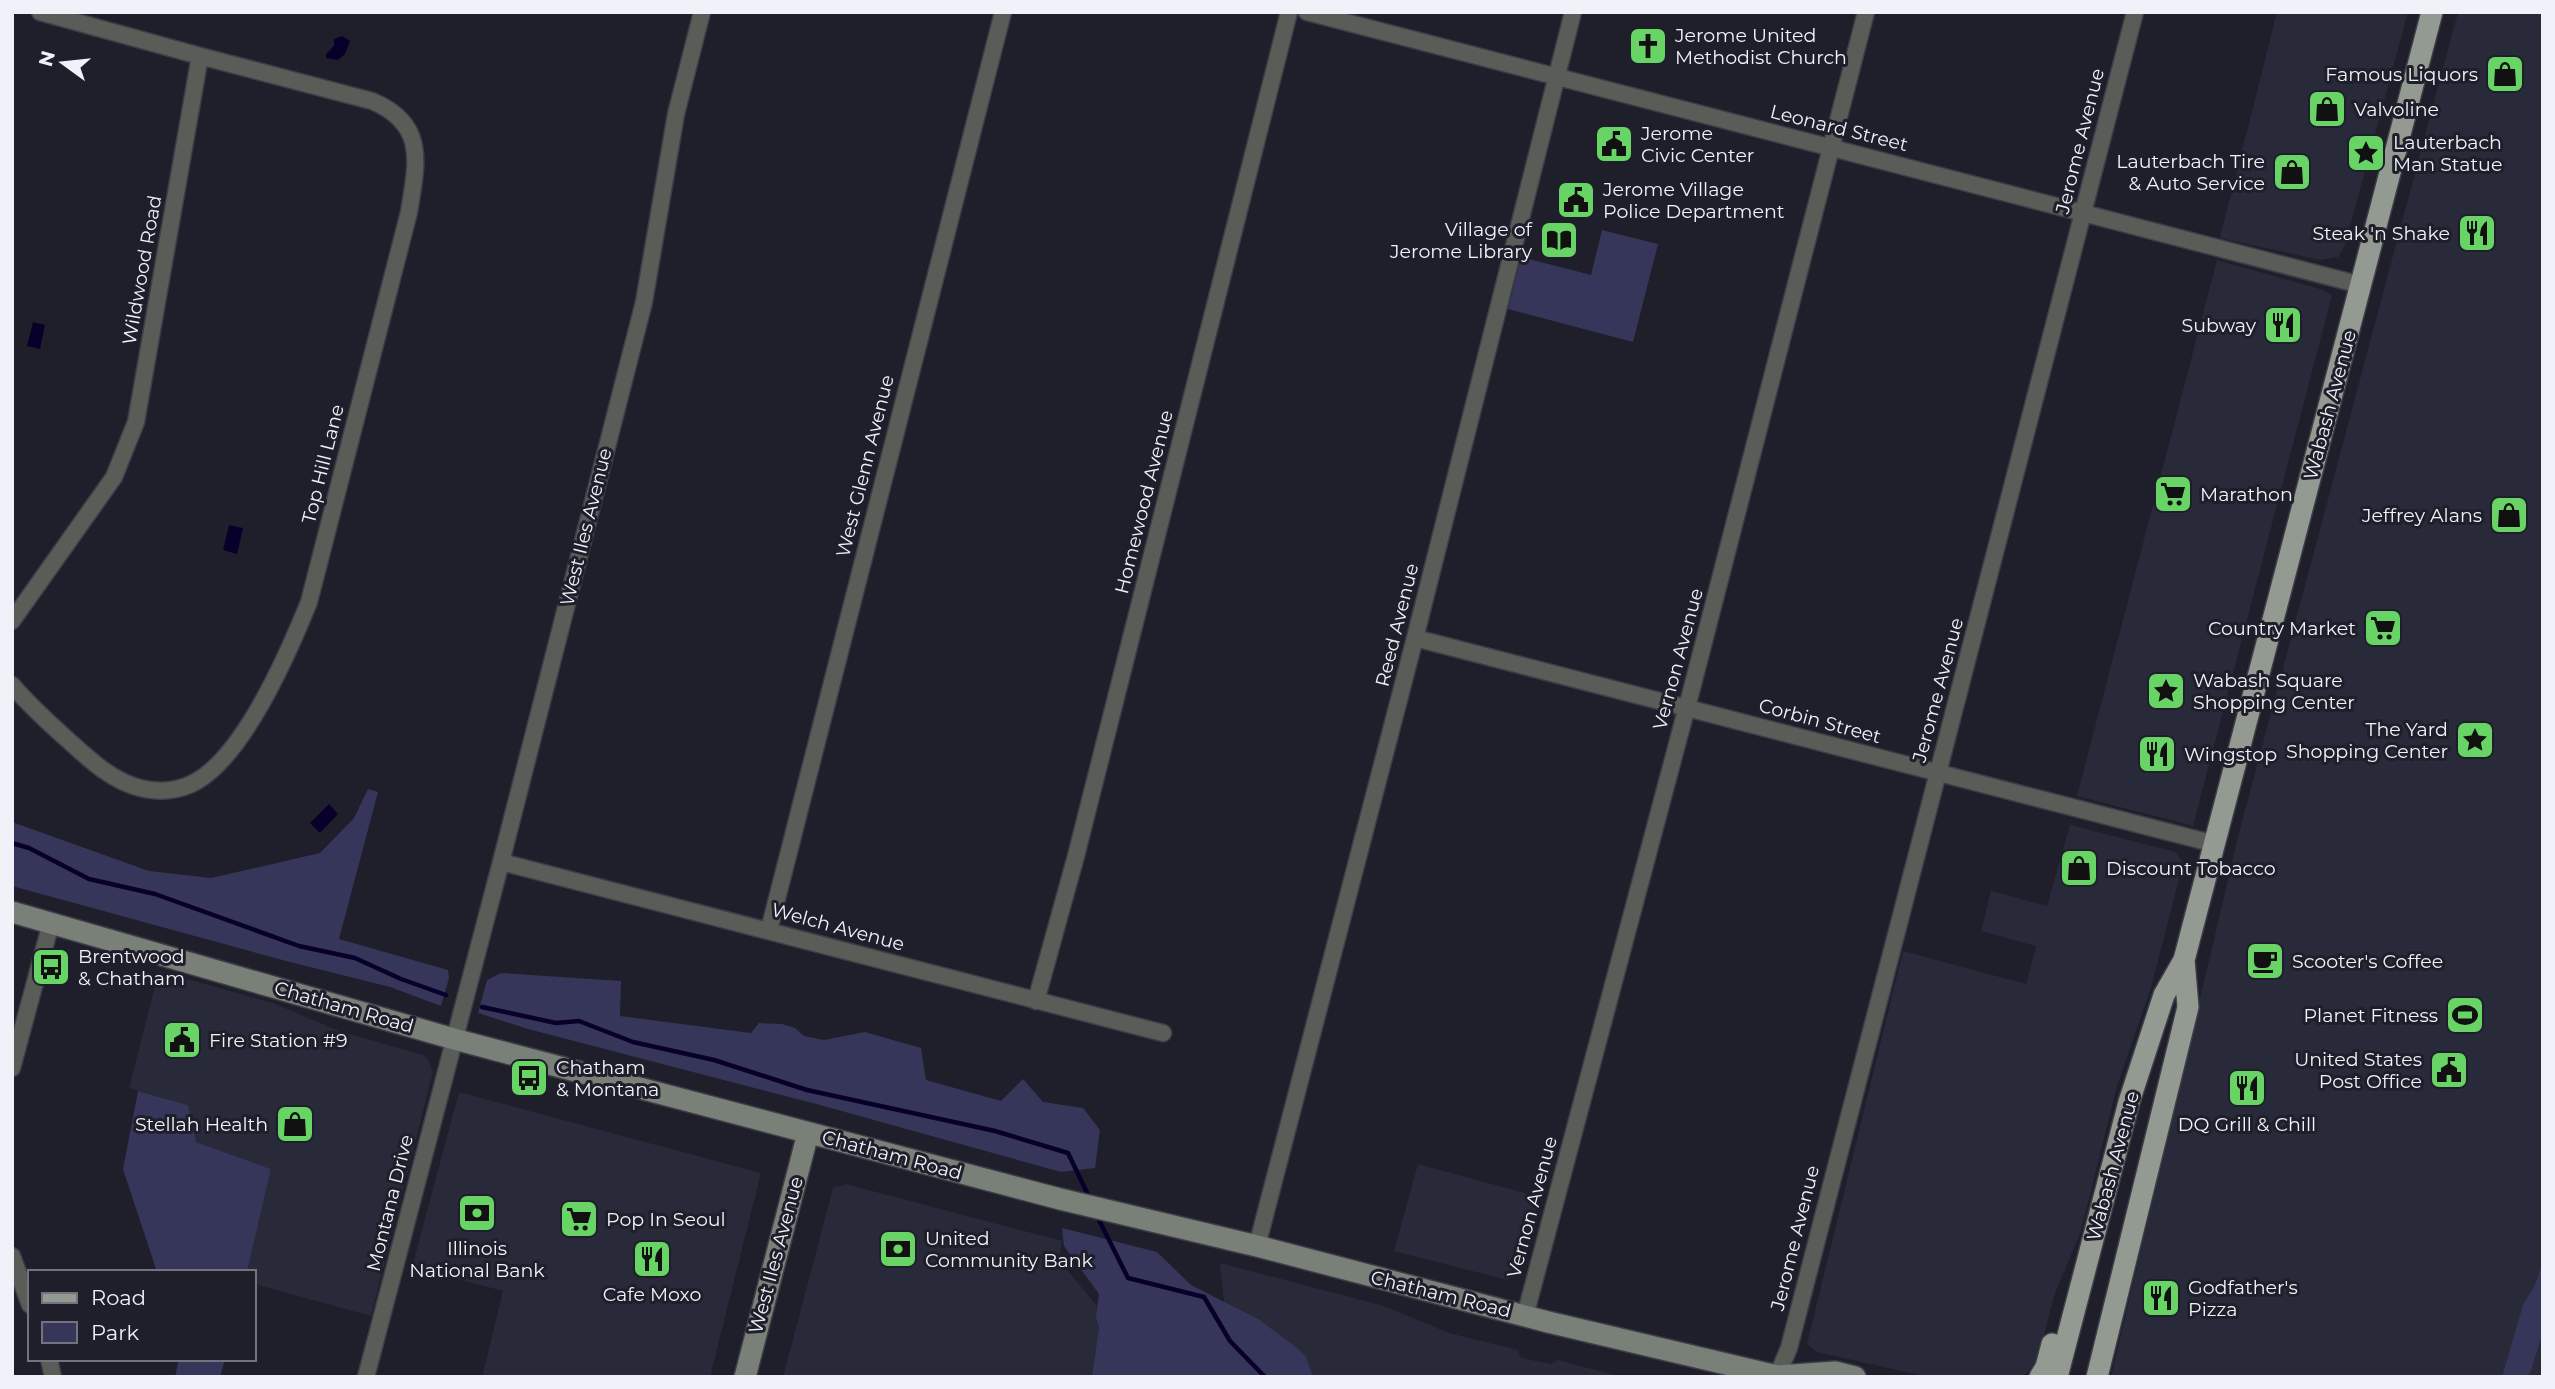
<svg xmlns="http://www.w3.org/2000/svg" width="2555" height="1389" font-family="Montserrat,sans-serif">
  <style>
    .built { fill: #282939 }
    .green { fill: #35365a }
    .water { fill: #08002a }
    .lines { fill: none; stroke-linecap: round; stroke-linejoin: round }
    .stream { stroke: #08002a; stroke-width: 4.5 }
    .street-casing { stroke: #3c3d47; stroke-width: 19 }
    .secondary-casing { stroke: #3c3d47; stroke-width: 24 }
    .primary-casing { stroke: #3c3d47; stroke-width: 24 }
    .street { stroke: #595d58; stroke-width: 16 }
    .secondary { stroke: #798078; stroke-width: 21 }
    .primary { stroke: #929a91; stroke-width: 21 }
    .labels { text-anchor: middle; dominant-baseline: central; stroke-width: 6; stroke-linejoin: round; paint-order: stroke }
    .poi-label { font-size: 19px; fill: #f1f2f9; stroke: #1e1f2a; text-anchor: start }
    .street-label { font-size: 19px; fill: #f1f2f9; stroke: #1e1f2a }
  </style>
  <rect width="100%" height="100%" fill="#1e1f2a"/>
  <path class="built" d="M2277,12H2408L2345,245L2338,257L2320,260L2220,238Z
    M2458,12H2543V1377H2111L2239,833Z
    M2217,260L2323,290L2332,295L2193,826L2077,796Z
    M2070,825L2176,852L2183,863L2151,988L2117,1086L2081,1231L2054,1296L2040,1351L2034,1364L2023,1377H1928L1817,1352L1807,1344L1903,951L2026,984L2036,946L1981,931L1991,891L2047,906Z
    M159,971L273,1003L339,1031L423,1055L427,1058L433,1072L371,1316L254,1284V1272H247L271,1169L196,1142L188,1105L129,1088Z
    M459,1092L761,1173L710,1377H482L503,1291L412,1267Z
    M1418,1164L1540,1197L1518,1272L1507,1280L1394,1251Z
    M846,1184L1062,1241L1059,1260L1107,1318L1093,1377H783L833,1188Z
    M1220,1263L1384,1306L1449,1333L1518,1350L1521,1358L1551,1364L1558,1360L1622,1377H1315L1225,1311Z"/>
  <path class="green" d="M1602,230L1658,244L1633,342L1508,309L1521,257L1591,275Z
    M368,789L378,792L339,939L448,970L449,978L441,1006L390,987L286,961L12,886V822L149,871L211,878L320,853L354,818Z
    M501,973L621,981L620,1016L751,1033L759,1023L782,1024L795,1028L804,1036L824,1040L865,1032L921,1048L926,1080L1001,1101L1023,1079L1043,1102L1083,1108L1100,1130L1095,1168L1061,1172L820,1105L528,1029L478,1013L487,980Z
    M138,1091L188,1105L196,1142L271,1169L247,1272H157L123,1169Z
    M1062,1228L1157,1252L1191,1285L1258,1319L1296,1347L1306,1357L1313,1377H1092L1099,1328L1096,1317L1099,1294L1064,1246Z
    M2543,1262V1332L2530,1373L2526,1377H2502L2523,1305L2535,1285Z
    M179,1359H225L220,1377H175Z"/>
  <path class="water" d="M342,36L350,41L345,54L338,60L326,58V54L334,46V39Z
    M33,322L45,325L40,349L27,346Z
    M229,525L243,528L237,554L223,550Z
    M329,804L338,814L320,833L310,823Z"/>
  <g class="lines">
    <path class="stream" d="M12,843L29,848L89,879L155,894L299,946L355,958L401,979L446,995
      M482,1007L556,1023L579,1021L633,1042L714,1060L807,1090L995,1131L1068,1153L1090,1199
      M1096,1214L1128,1278L1204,1297L1230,1341L1265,1377"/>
    <defs>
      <path id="street" d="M1307,12L2361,285
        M12,621L114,477L136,422L200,56L40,12
        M1415,638L2215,844
        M12,685C29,705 50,724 69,741C90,760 112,781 140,788C159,793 180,791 197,781C245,753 288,654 309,602L409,212C417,163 427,124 372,101L200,56
        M501,862L1163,1033
        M769,930L1003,12
        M1036,1001L1076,856L1289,12
        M12,1068L51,923
        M1257,1246L1415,638L1573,12
        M12,1256L30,1305
        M1525,1316L1692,688L1866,12
        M49,1359L53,1377
        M1777,1376L1789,1348L2135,12
        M366,1377L501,862L644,302L676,114L702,12"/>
      <path id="secondary" d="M12,912L454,1039L1060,1199L1257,1246L1548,1322L1777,1376L1835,1372L1855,1377
        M745,1377L808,1133"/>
      <path id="primary" d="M2040,1377L2046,1367L2052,1344
        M2057,1377L2129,1102L2164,995L2184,960L2432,12
        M2097,1377L2188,1007L2184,960"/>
    </defs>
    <use href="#street" class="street-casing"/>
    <use href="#secondary" class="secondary-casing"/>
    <use href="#primary" class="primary-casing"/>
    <use href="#street" class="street"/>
    <use href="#secondary" class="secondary"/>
    <use href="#primary" class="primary"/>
  </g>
  <defs>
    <symbol id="church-square" viewBox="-11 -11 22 22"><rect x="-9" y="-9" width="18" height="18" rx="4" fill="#68d465" stroke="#1e1f2a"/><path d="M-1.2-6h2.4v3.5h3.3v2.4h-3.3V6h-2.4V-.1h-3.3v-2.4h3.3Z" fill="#111"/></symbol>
    <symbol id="shop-square" viewBox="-11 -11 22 22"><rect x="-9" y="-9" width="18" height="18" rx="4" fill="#68d465" stroke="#1e1f2a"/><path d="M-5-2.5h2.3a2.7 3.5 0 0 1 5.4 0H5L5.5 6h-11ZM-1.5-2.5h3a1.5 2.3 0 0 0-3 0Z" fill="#111"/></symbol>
    <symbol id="civic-square" viewBox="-11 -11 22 22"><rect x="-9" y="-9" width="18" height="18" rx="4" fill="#68d465" stroke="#1e1f2a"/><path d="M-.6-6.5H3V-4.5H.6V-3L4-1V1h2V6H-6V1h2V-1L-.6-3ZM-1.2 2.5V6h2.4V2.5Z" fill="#111"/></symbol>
    <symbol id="sight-square" viewBox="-11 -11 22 22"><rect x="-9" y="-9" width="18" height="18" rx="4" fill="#68d465" stroke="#1e1f2a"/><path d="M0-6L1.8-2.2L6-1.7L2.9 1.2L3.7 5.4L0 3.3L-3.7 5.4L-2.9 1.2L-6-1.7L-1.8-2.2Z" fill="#111"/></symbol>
    <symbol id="restaurant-square" viewBox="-11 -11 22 22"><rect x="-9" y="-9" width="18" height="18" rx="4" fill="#68d465" stroke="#1e1f2a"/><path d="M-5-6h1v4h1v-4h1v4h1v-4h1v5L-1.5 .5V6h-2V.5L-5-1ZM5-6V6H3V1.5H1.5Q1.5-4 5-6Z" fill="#111"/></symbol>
    <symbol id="library-square" viewBox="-11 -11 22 22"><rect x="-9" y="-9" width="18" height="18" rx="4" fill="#68d465" stroke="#1e1f2a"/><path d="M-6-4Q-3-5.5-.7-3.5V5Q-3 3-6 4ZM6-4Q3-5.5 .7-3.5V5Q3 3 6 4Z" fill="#111"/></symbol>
    <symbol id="supermarket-square" viewBox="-11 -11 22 22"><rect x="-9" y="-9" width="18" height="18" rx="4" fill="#68d465" stroke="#1e1f2a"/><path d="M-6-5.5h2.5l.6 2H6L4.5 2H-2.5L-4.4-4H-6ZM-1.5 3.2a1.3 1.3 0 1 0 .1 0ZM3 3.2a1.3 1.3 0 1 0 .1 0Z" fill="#111"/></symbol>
    <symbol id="cafe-square" viewBox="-11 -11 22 22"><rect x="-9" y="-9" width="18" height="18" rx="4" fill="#68d465" stroke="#1e1f2a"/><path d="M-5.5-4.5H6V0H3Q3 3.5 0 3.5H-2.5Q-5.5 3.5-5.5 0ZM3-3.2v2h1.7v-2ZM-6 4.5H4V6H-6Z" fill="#111"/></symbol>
    <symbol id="bus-square" viewBox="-11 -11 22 22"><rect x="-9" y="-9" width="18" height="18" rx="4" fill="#68d465" stroke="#1e1f2a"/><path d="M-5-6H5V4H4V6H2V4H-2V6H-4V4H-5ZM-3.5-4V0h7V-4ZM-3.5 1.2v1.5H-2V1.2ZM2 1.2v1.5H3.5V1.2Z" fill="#111"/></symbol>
    <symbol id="stadium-square" viewBox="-11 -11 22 22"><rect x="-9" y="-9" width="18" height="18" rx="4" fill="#68d465" stroke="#1e1f2a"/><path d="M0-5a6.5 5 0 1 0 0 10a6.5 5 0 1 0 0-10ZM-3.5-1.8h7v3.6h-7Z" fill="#111"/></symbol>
    <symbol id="bank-square" viewBox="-11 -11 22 22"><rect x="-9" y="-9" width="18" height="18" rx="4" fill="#68d465" stroke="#1e1f2a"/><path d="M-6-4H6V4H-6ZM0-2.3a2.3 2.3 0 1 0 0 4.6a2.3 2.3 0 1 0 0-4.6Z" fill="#111"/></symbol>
  </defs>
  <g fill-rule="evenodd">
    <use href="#church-square" x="1626" y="24" width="44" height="44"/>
    <use href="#shop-square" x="2483" y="52" width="44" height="44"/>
    <use href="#shop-square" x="2305" y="87" width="44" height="44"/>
    <use href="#civic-square" x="1592" y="122" width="44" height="44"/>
    <use href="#sight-square" x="2344" y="131" width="44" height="44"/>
    <use href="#shop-square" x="2270" y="150" width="44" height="44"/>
    <use href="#civic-square" x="1554" y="178" width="44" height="44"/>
    <use href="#restaurant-square" x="2455" y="211" width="44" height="44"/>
    <use href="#library-square" x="1537" y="218" width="44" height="44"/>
    <use href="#restaurant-square" x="2261" y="303" width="44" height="44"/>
    <use href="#supermarket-square" x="2151" y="472" width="44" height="44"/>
    <use href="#shop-square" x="2487" y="493" width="44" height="44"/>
    <use href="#supermarket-square" x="2361" y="606" width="44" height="44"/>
    <use href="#sight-square" x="2144" y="669" width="44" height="44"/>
    <use href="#sight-square" x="2453" y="718" width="44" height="44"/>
    <use href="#restaurant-square" x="2135" y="732" width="44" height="44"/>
    <use href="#shop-square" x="2057" y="846" width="44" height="44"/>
    <use href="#cafe-square" x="2243" y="939" width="44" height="44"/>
    <use href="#bus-square" x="29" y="945" width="44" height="44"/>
    <use href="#stadium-square" x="2443" y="993" width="44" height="44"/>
    <use href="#civic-square" x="160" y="1018" width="44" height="44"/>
    <use href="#civic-square" x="2427" y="1048" width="44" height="44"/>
    <use href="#bus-square" x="507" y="1056" width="44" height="44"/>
    <use href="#restaurant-square" x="2225" y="1066" width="44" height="44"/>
    <use href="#shop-square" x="273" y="1102" width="44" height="44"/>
    <use href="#bank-square" x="455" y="1191" width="44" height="44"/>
    <use href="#supermarket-square" x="557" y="1197" width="44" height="44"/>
    <use href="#bank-square" x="876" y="1227" width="44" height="44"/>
    <use href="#restaurant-square" x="630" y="1237" width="44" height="44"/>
    <use href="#restaurant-square" x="2139" y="1276" width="44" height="44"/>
  </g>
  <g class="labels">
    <g class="poi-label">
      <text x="1675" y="35">Jerome United<tspan x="1675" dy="22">Methodist Church</tspan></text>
      <text x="2478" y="74" text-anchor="end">Famous Liquors</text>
      <text x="2354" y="109">Valvoline</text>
      <text x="1641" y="133">Jerome<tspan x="1641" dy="22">Civic Center</tspan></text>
      <text x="2393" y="142">Lauterbach<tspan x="2393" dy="22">Man Statue</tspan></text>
      <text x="2265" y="161" text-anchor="end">Lauterbach Tire<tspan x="2265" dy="22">&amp; Auto Service</tspan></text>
      <text x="1603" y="189">Jerome Village<tspan x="1603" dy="22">Police Department</tspan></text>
      <text x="1532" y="229" text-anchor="end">Village of<tspan x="1532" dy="22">Jerome Library</tspan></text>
      <text x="2450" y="233" text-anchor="end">Steak 'n Shake</text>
      <text x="2256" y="325" text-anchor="end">Subway</text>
      <text x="2200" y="494">Marathon</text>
      <text x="2482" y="515" text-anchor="end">Jeffrey Alans</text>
      <text x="2356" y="628" text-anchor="end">Country Market</text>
      <text x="2193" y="680">Wabash Square<tspan x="2193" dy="22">Shopping Center</tspan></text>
      <text x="2448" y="729" text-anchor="end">The Yard<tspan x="2448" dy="22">Shopping Center</tspan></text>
      <text x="2184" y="754">Wingstop</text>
      <text x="2106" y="868">Discount Tobacco</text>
      <text x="78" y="956">Brentwood<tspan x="78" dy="22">&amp; Chatham</tspan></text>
      <text x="2292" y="961">Scooter's Coffee</text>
      <text x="2438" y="1015" text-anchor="end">Planet Fitness</text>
      <text x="209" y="1040">Fire Station #9</text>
      <text x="2422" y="1059" text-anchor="end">United States<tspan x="2422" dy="22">Post Office</tspan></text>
      <text x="556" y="1067">Chatham<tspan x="556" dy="22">&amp; Montana</tspan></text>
      <text x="268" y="1124" text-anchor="end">Stellah Health</text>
      <text x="2247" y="1124" text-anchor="middle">DQ Grill &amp; Chill</text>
      <text x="606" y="1219">Pop In Seoul</text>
      <text x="925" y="1238">United<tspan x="925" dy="22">Community Bank</tspan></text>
      <text x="477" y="1248" text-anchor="middle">Illinois<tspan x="477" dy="22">National Bank</tspan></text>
      <text x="2188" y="1287">Godfather's<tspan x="2188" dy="22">Pizza</tspan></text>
      <text x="652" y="1294" text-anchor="middle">Cafe Moxo</text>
    </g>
    <g class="street-label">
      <text transform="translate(1839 128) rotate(14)">Leonard Street</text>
      <text transform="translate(2080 141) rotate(-76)">Jerome Avenue</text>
      <text transform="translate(142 270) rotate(-80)">Wildwood Road</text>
      <text transform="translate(2330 405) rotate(-75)">Wabash Avenue</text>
      <text transform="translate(323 464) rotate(-76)">Top Hill Lane</text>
      <text transform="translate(865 466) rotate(-76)">West Glenn Avenue</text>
      <text transform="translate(1144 502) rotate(-76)">Homewood Avenue</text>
      <text transform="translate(586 527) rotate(-76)">West Iles Avenue</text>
      <text transform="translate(1397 625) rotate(-76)">Reed Avenue</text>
      <text transform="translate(1678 659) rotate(-75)">Vernon Avenue</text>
      <text transform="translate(1938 690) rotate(-75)">Jerome Avenue</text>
      <text transform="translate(1820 721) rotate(15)">Corbin Street</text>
      <text transform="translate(838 927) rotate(15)">Welch Avenue</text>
      <text transform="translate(344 1007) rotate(16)">Chatham Road</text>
      <text transform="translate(892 1155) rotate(15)">Chatham Road</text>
      <text transform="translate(2113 1166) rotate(-75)">Wabash Avenue</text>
      <text transform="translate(390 1203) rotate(-76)">Montana Drive</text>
      <text transform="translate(1532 1207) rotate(-75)">Vernon Avenue</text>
      <text transform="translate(1795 1238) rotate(-76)">Jerome Avenue</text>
      <text transform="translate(776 1255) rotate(-75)">West Iles Avenue</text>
      <text transform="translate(1441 1294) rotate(14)">Chatham Road</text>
    </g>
  </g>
  <rect width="2555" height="1389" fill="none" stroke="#f1f2f9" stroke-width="28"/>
  <rect x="28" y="1270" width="228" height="91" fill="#1e1f2a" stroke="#72737d" stroke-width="2"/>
  <rect x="42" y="1293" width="35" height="10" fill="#929a91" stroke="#72737d" stroke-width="2"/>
  <text x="91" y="1305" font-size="21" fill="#f1f2f9">Road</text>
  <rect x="42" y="1322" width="35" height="21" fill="#35365a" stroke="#72737d" stroke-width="2"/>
  <text x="91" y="1340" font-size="21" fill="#f1f2f9">Park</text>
  <g transform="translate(63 63) rotate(285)" stroke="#1e1f2a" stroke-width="5" paint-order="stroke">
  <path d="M0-5L12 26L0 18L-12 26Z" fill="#f1f2f9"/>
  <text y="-10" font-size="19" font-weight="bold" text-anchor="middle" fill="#f1f2f9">N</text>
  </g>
</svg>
